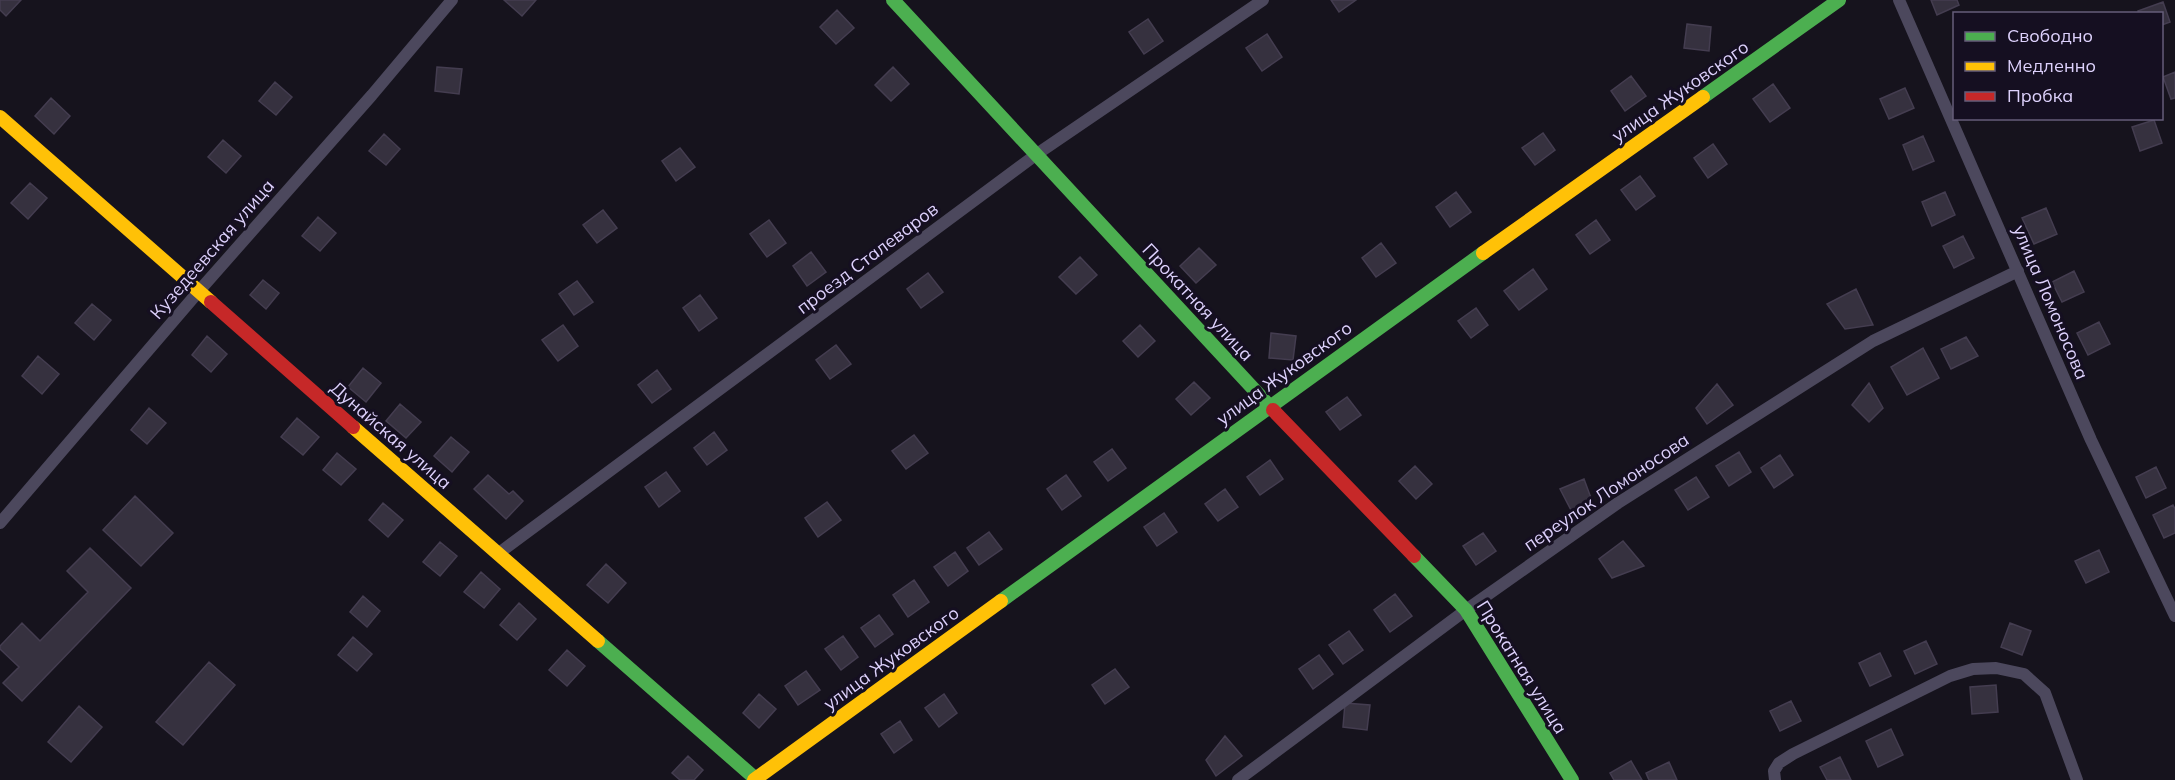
<svg xmlns="http://www.w3.org/2000/svg" width="2175" height="780" font-family="Mulish,sans-serif">
  <style>
    .building { fill: #36313f; stroke: #443d50; stroke-width: 1.5 }
    .lines { fill: none; stroke-linecap: round; stroke-linejoin: round }
    .street { stroke: #4c485d; stroke-width: 12 }
    .fast { stroke: #4caf50; stroke-width: 14 }
    .slow { stroke: #ffc107; stroke-width: 14 }
    .jam { stroke: #c62828; stroke-width: 14 }
    .labels { text-anchor: middle; dominant-baseline: central; stroke-width: 6; stroke-linejoin: round; paint-order: stroke }
    .street-label { font-size: 18px; fill: #ddd1fc; stroke: #150f21 }
  </style>
  <rect width="100%" height="100%" fill="#16131d"/>
  <path class="building" d="M0,0H21L6,16L0,10Z
    M504,0H536L522,16Z
    M1331,0H1356L1339,12Z
    M1931,0H1957L1959,5L1937,15Z
    M2163,2L2170,22L2162,25V14H2139L2138,11Z
    M837,10L854,28L836,44L820,27Z
    M1148,19L1163,41L1144,54L1129,32Z
    M1687,24L1711,27L1709,51L1684,48Z
    M1267,34L1282,57L1262,71L1246,48Z
    M437,67L462,69L459,94L435,91Z
    M893,67L909,84L891,101L875,85Z
    M2175,72V98L2171,99L2163,77Z
    M1631,76L1646,96L1625,111L1611,91Z
    M275,82L292,97L276,115L259,101Z
    M1773,84L1790,108L1770,122L1753,99Z
    M1905,88L1914,108L1889,119L1880,99Z
    M51,98L70,116L54,134L35,116Z
    M2154,120L2162,143L2140,151L2132,127Z
    M1543,133L1555,150L1535,165L1522,148Z
    M384,134L400,149L386,165L369,151Z
    M1923,136L1934,161L1913,170L1903,145Z
    M223,140L241,156L226,173L208,157Z
    M1713,144L1727,164L1708,178L1694,158Z
    M680,148L695,167L676,181L662,161Z
    M1640,176L1655,196L1636,210L1621,190Z
    M30,183L47,198L28,219L11,203Z
    M1456,192L1471,212L1450,227L1436,207Z
    M1945,192L1955,215L1932,226L1922,202Z
    M2046,208L2057,234L2034,244L2022,218Z
    M603,210L617,228L597,243L583,225Z
    M318,217L336,233L320,251L302,236Z
    M769,220L786,243L767,257L750,234Z
    M1596,220L1610,240L1590,254L1576,235Z
    M1963,236L1974,258L1954,268L1943,246Z
    M1381,243L1396,263L1376,277L1362,258Z
    M1199,248L1216,265L1196,283L1180,266Z
    M811,252L826,272L807,286L793,266Z
    M1080,257L1097,275L1076,294L1059,277Z
    M1533,269L1547,289L1519,310L1504,291Z
    M2074,271L2084,292L2062,302L2052,282Z
    M928,273L943,292L921,308L907,289Z
    M263,280L279,293L266,309L250,295Z
    M577,281L593,302L574,315L559,294Z
    M1856,289L1873,325L1845,329L1827,304Z
    M700,295L717,318L699,331L683,308Z
    M92,304L111,320L94,340L75,323Z
    M1476,308L1488,325L1471,338L1458,321Z
    M2099,322L2110,344L2088,355L2077,333Z
    M563,325L578,346L558,361L542,340Z
    M1140,325L1155,341L1138,357L1123,341Z
    M1271,333L1296,336L1293,360L1269,358Z
    M207,336L227,354L211,372L192,355Z
    M1966,337L1978,356L1951,369L1941,349Z
    M836,345L851,364L830,379L816,360Z
    M1923,348L1939,378L1907,395L1891,367Z
    M38,356L59,374L42,394L22,376Z
    M363,368L381,383L366,402L348,387Z
    M657,370L671,389L652,403L638,385Z
    M1194,382L1210,398L1191,415L1176,399Z
    M1869,383L1883,408L1869,422L1852,405Z
    M1717,384L1733,405L1707,424L1696,408Z
    M1347,397L1361,415L1340,430L1326,412Z
    M400,404L421,422L406,438L386,421Z
    M149,408L166,423L147,444L131,430Z
    M297,418L319,437L303,455L281,437Z
    M714,432L727,450L707,465L694,448Z
    M914,435L928,453L906,469L892,451Z
    M451,437L469,452L452,472L434,456Z
    M1112,449L1126,468L1108,481L1094,462Z
    M1739,452L1751,472L1729,486L1716,466Z
    M337,453L356,469L341,485L323,470Z
    M1780,455L1793,475L1774,488L1761,468Z
    M1270,460L1283,479L1260,495L1247,477Z
    M1415,466L1432,484L1416,499L1399,481Z
    M2156,467L2166,488L2146,498L2136,477Z
    M666,472L680,491L659,507L645,487Z
    M488,475L509,494L513,491L523,501L506,519L474,489Z
    M1066,475L1081,496L1062,510L1047,489Z
    M1696,477L1709,497L1688,510L1675,490Z
    M1584,479L1591,498L1572,512L1560,489Z
    M1225,489L1238,507L1218,521L1205,504Z
    M135,496L173,533L141,566L103,530Z
    M827,502L841,520L818,537L805,518Z
    M383,503L403,520L388,537L369,520Z
    M2173,505L2175,509V533L2164,538L2153,515Z
    M1164,513L1177,532L1157,546L1144,527Z
    M989,532L1002,549L979,565L967,548Z
    M1483,533L1496,551L1476,565L1463,546Z
    M1623,541L1644,566L1612,578L1599,559Z
    M440,542L457,556L440,576L423,562Z
    M90,548L131,588L22,701L3,683L19,667L0,649V646L22,623L40,641L88,592L67,571Z
    M2099,550L2109,572L2086,583L2075,561Z
    M955,552L968,571L948,586L934,567Z
    M606,564L626,583L608,603L587,585Z
    M481,572L500,589L484,608L464,592Z
    M914,580L929,602L908,617L893,595Z
    M1395,594L1412,616L1390,632L1374,610Z
    M363,596L380,611L367,627L350,612Z
    M519,603L536,619L517,640L500,625Z
    M879,615L893,634L875,647L861,628Z
    M2010,623L2031,631L2022,655L2001,647Z
    M1349,631L1363,650L1343,664L1329,645Z
    M843,636L858,657L841,670L825,649Z
    M353,637L372,654L357,671L338,655Z
    M1926,641L1937,664L1915,674L1904,651Z
    M567,650L585,666L567,686L549,670Z
    M1880,653L1891,676L1870,686L1859,663Z
    M1319,655L1333,674L1313,689L1299,669Z
    M209,662L235,685L183,745L156,722Z
    M1115,669L1129,687L1105,704L1092,685Z
    M806,671L820,690L798,705L785,686Z
    M1996,685L1998,712L1972,714L1970,687Z
    M759,694L776,709L759,728L743,713Z
    M944,694L957,713L939,727L925,708Z
    M1791,701L1801,721L1780,731L1770,711Z
    M1345,703L1370,705L1367,730L1343,727Z
    M79,706L102,727L71,762L48,742Z
    M900,721L912,740L894,753L881,734Z
    M1891,729L1903,755L1878,767L1866,741Z
    M1225,736L1242,756L1216,776L1206,760Z
    M688,756L703,770L694,780H680L672,773Z
    M1840,757L1851,780H1827L1820,767Z
    M1631,761L1642,780H1614L1610,773Z
    M1669,762L1677,780H1649L1646,773Z"/>
  <g class="lines">
    <path class="street" d="M1899,0L2091,440L2175,616
      M0,523L199,291L372,95L452,0
      M499,553L1037,154L1263,0
      M1238,780L1466,610L1618,503L1873,341L2018,271
      M1775,780L1774,771L1779,763L1793,754L1950,676L1973,669L1996,668L2024,674L2045,693L2077,780"/>
    <path class="fast" d="M893,0L1273,410
      M1703,97L1839,0
      M1414,556L1466,610L1572,780
      M1001,601L1483,253
      M598,641L757,780"/>
    <path class="slow" d="M0,117L211,302
      M1483,253L1703,97
      M353,427L598,641
      M754,780L1001,601"/>
    <path class="jam" d="M211,302L353,427
      M1273,410L1414,556"/>
  </g>
  <g class="labels">
    <g class="street-label">
      <text transform="translate(1680 91) rotate(-35)">улица Жуковского</text>
      <text transform="translate(212 249) rotate(-49)">Кузедеевская улица</text>
      <text transform="translate(867 258) rotate(-37)">проезд Сталеваров</text>
      <text transform="translate(1198 302) rotate(47)">Прокатная улица</text>
      <text transform="translate(2051 302) rotate(67)">улица Ломоносова</text>
      <text transform="translate(1284 373) rotate(-36)">улица Жуковского</text>
      <text transform="translate(391 435) rotate(41)">Дунайская улица</text>
      <text transform="translate(1606 492) rotate(-34)">переулок Ломоносова</text>
      <text transform="translate(891 658) rotate(-36)">улица Жуковского</text>
      <text transform="translate(1522 667) rotate(58)">Прокатная улица</text>
    </g>
  </g>
  <rect x="1953" y="12" width="210" height="108" fill="#150f21" stroke="#655d79" stroke-width="1.5"/>
  <rect x="1965" y="32" width="30" height="9" fill="#4caf50" stroke="#655d79" stroke-width="1.5"/>
  <text x="2007" y="42" font-size="18" fill="#ddd1fc">Свободно</text>
  <rect x="1965" y="62" width="30" height="9" fill="#ffc107" stroke="#655d79" stroke-width="1.5"/>
  <text x="2007" y="72" font-size="18" fill="#ddd1fc">Медленно</text>
  <rect x="1965" y="92" width="30" height="9" fill="#c62828" stroke="#655d79" stroke-width="1.5"/>
  <text x="2007" y="102" font-size="18" fill="#ddd1fc">Пробка</text>
</svg>
